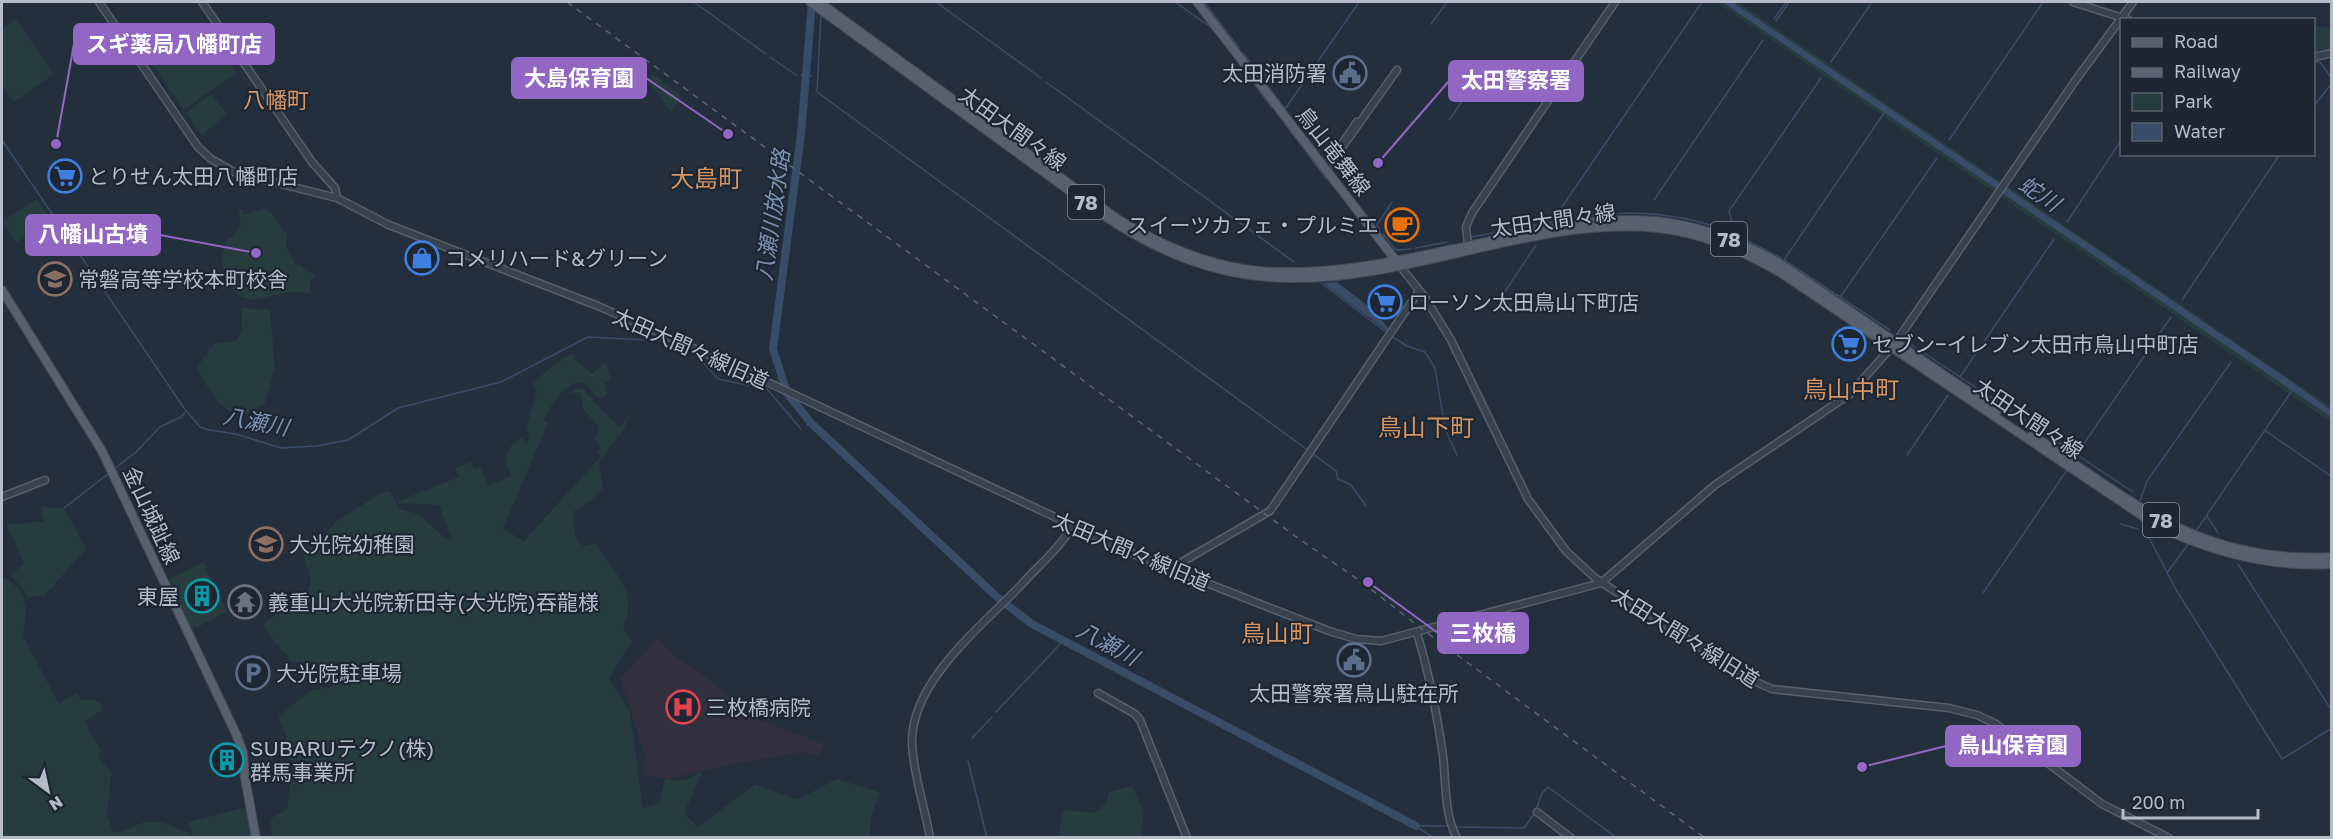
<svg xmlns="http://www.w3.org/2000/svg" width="2333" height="839" font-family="'Golos Text','Noto Sans JP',sans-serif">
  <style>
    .medical { fill: #32303f }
    .green { fill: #263c3f }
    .water { fill: #394c67 }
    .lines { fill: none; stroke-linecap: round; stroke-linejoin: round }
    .stream { stroke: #394c67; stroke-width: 1.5 }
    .river { stroke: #394c67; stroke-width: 8 }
    .minor-casing { stroke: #565f6c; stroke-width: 9 }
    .major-casing { stroke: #414a57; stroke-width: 10 }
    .minor { stroke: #38414e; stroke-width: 6 }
    .major { stroke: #56606e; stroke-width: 8 }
    .rail { stroke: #5a6575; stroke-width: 1.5; stroke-dasharray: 6 6; stroke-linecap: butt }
    .labels { text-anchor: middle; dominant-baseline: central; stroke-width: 4.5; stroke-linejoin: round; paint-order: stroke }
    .shield { fill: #1d2633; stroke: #878f9c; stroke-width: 1.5 }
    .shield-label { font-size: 20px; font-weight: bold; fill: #b4bcc9 }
    .poi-label { font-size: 21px; fill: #b4bcc9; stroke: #1d2633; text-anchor: start }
    .street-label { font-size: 21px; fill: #b4bcc9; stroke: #1d2633 }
    .neighbourhood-label { font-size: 22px; fill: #d59563; stroke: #1d2633 }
    .water-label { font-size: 22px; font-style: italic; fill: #7c92b1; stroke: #1d2633 }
    .quarter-label { font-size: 24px; fill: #d59563; stroke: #1d2633 }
    .leader { fill: none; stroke: #9266c3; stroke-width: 2 }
    .callout-dot { fill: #9266c3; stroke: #1d2633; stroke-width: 2 }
    .callout { fill: #9266c3; stroke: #9266c3; stroke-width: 2 }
    .callout-label { font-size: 22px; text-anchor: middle; font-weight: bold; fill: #fff }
  </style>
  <rect width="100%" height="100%" fill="#242f3e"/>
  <path class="medical" d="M658,639L670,652L716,685L746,715L824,744L817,756L803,752L727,765L667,779L644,774L645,755L620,678Z"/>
  <path class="green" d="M1716,2H1722L2246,358L2331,417V422Z
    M1733,2H1738L2331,407V410Z
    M16,19L54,74L14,102L2,85V29Z
    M193,25L212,54L222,47L237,73L183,110L152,63L154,56L183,39L180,34Z
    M2314,26L2331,28V49L2314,53Z
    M653,74L682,96L671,112L647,79Z
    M211,94L227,115L202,135L186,113Z
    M37,199L47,215L32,225L34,231L16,243L3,221Z
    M264,208L273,215L287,235L286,245L295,265H300L307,272L314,273L315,277L311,279L310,293L290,292L253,300L242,297L233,289L221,261L227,238H232L241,225L238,210L242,209L244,215Z
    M241,308L270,310L275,368L265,403C260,406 254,411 248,413C223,420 206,385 197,367L214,344L236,341L242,331Z
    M575,354L574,359L592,374L606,362L611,380L605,383L607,395L599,399L585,383C564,380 552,404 544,420L548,423L503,529L524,541L601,456L597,453L600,449L595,439L599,427L583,409L580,392L570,394L575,389L582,388L608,417L620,427L632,410L623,431L599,461L603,488L590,501L573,512L575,535L583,546L596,543C612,572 640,590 623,627L631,642L609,679L630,712L643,808L659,804L665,778C676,784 693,778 703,771L684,813L698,827L755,784L797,800L837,779L879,792L871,819L870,837H273L270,819L287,809L293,762L282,752L286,736L278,716L312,690L333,687L340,665L291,661L267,632L264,625L280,609L305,596L311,582L302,548L316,547L335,522L383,492H390L400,509L418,514L446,539L451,538L439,505L398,503L399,501L459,477L456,468L471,462L474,469L480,467L489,486L511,476L505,460L511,446L521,437L526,442L529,439L527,424L537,392L533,384C541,375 564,355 575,354Z
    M40,507L64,508L86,549L44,596L29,597L11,575L24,563L7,525L44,521Z
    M203,562L227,612L188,632L163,582Z
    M2,578L8,579L21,591L26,609L23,636L59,704L76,693L82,700L93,699L101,704V710L85,722L101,751L98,758L111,772L107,816L114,833C127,832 136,823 147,822C168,820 179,831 193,834L188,822L250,806L256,837H2Z
    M1132,786L1144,811L1141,837H1061L1059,831L1063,810L1094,813L1106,804L1109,792Z"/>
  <path class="water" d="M1722,2H1733L2292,382L2331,410V417Z
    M1337,282L1373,310L1389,329L1387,331L1323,283Z"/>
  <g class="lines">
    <path class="stream" d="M694,2L766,54
      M936,2L1041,78
      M1175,2L1212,28
      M1204,2L1239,48
      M821,14L817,92L1309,451
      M1774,19L1786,2
      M1776,21L1789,2
      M1431,24L1447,2
      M1243,53L1259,74
      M770,57L796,75
      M1831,62L1872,2
      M2314,62H2320L2332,79
      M801,75L812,76
      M1248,75L1272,108
      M1260,76L1280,102
      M1046,82L1294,262
      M1282,105L1285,109L1359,2
      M2314,106L2332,83
      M1276,112L1326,178
      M1884,113L1784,260L1890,330
      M1450,119L1483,69
      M2,140L184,408L200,427L209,430L236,434L281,448L316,446L348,440L398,408L501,382L588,337L667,341
      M1949,140L2043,2
      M1654,200L1763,40
      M1553,220L1702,2
      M2067,222L2122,139
      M1380,229L1377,225L1392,202
      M1383,234L1396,250L1411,249
      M1471,237C1568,221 1638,194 1735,234
      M1416,248L1447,242
      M1781,258L1735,234L1729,211L1821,78
      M1321,283L1386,332
      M1841,296L1937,158
      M2182,300L2280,154
      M1511,307L1502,296L1536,245
      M1393,337L1407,346L1425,352L1435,368L1445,429L1457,455
      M1909,343L2133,492
      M694,352L718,379L767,389L801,429
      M1960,377L2054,239
      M807,425L811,423
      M2266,431L2332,477
      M1313,454L1336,471L1338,479L1351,485L1366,506
      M1907,455L1948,395
      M2074,458L2171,317
      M114,469L136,452L160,427L181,417L186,411
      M2140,501L2147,481L2231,362
      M64,508L108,474
      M2207,516L2218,533
      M2120,524L2138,529
      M2144,528L2175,588L2282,759L2332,728
      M2196,531L2293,389
      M2238,564L2332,711
      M2167,573L2189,543
      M1983,593L2067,470
      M996,712L1064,640
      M972,738L992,717
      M968,761L987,838
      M1536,810L1542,793L1548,787L1617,838
      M1416,826H1448
      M1417,827L1434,838
      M1456,827L1524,828L1534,814"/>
    <path class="river" d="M812,2L801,134L773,349L787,393L811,423L998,598L1032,624L1416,826"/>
    <defs>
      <path id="minor" d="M99,2L198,147L211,159L234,172L337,198L389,225L598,306L716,358L1138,556L1329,631L1356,639L1381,641L1601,583L1715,485L1850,394L1896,342L2075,81L2133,2
        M202,2L312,162L335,188L337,198
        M2073,2L2129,20
        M2314,57L2332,53
        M1323,166L1331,160L1357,122
        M1326,170L1397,70
        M1468,245L1466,227L1472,213L1615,2
        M1399,265L1424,296L1451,340L1528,499L1566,551L1595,578L1745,677L1772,689L1949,708L1977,715L1996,724L2102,804L2169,838
        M2,497L45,480
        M1170,569L1270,511L1419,291
        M1417,633C1429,673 1437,714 1443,756C1446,781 1444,815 1457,838
        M1098,693L1135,714L1140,720L1187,838
        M1537,812L1571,838
        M930,838C925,807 913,774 912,743C911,681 981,627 1021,585C1037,567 1061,547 1072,526"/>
      <path id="major" d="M810,2L1100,213C1156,251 1216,277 1286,278C1412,281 1532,216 1658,228C1703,233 1743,251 1781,273L2159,527C2213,552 2272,568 2332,564
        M819,2L1119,220C1162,246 1209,266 1259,271C1347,278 1438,251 1524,234C1567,225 1611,217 1655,221C1700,225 1740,242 1779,263L1997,411
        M1197,2L1397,262
        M2,290L102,451L237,736L243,753L245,778L256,838
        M2032,435C2134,503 2201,564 2332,557"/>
    </defs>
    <use href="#minor" class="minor-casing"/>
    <use href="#major" class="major-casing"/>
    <use href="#minor" class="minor"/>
    <use href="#major" class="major"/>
    <path class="rail" d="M567,2L1295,536L1363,583L1418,626L1705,838"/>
  </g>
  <defs>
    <symbol id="civic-ring" viewBox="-11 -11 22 22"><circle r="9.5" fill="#1d2633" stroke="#5c6f8a" stroke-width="1.5"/><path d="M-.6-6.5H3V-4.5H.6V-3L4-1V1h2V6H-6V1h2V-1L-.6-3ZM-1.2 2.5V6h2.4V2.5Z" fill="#5c6f8a"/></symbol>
    <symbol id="supermarket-ring" viewBox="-11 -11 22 22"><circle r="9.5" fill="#1d2633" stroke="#3f7fe0" stroke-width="1.5"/><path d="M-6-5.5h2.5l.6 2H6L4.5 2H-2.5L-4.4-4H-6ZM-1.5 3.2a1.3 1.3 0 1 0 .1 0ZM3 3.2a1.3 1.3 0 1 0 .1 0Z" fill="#3f7fe0"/></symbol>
    <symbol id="cafe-ring" viewBox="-11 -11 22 22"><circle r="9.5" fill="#1d2633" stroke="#e8710a" stroke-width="1.5"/><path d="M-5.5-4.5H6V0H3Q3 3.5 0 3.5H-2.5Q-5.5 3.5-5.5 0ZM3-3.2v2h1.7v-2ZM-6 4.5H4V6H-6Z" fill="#e8710a"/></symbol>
    <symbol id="shop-ring" viewBox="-11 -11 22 22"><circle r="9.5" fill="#1d2633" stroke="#3f7fe0" stroke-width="1.5"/><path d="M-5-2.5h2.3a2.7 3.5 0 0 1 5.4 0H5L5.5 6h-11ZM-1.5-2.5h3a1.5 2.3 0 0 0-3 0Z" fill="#3f7fe0"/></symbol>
    <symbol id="school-ring" viewBox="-11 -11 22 22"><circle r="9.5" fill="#1d2633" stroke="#8d6e63" stroke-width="1.5"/><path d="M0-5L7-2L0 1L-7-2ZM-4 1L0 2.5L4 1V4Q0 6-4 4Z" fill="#8d6e63"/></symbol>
    <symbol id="building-ring" viewBox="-11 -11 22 22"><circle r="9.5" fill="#1d2633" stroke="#0f9aa8" stroke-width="1.5"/><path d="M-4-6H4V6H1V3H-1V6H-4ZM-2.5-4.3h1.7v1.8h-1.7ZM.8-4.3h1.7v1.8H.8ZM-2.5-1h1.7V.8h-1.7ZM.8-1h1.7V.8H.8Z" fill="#0f9aa8"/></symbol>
    <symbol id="temple-ring" viewBox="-11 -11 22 22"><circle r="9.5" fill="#1d2633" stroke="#6b7280" stroke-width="1.5"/><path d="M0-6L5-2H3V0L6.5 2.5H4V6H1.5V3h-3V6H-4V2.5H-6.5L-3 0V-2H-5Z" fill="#6b7280"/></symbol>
    <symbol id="parking-ring" viewBox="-11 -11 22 22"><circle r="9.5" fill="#1d2633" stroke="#5c6f8a" stroke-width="1.5"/><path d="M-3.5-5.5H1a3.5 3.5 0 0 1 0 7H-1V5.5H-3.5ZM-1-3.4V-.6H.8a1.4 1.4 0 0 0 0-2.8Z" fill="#5c6f8a"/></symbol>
    <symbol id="hospital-ring" viewBox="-11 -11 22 22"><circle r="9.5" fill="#1d2633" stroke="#e0444e" stroke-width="1.5"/><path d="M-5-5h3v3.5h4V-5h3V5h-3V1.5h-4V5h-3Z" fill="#e0444e"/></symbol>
  </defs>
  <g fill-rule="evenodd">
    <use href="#civic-ring" x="1331" y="54" width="38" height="38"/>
    <use href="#supermarket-ring" x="46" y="157" width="38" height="38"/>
    <use href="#cafe-ring" x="1383" y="206" width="38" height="38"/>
    <use href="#shop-ring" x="403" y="239" width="38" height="38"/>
    <use href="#school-ring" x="36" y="260" width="38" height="38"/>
    <use href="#supermarket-ring" x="1366" y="283" width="38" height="38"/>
    <use href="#supermarket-ring" x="1830" y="325" width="38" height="38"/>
    <use href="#school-ring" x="247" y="525" width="38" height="38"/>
    <use href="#building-ring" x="183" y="577" width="38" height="38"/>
    <use href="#temple-ring" x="226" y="583" width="38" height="38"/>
    <use href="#civic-ring" x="1335" y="641" width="38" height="38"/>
    <use href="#parking-ring" x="234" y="654" width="38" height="38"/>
    <use href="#hospital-ring" x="664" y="688" width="38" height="38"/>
    <use href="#building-ring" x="208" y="741" width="38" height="38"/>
  </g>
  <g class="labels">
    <g class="shield">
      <rect x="1068" y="185" width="36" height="34" rx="4.5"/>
      <rect x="1711" y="222" width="36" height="34" rx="4.5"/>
      <rect x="2143" y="503" width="36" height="34" rx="4.5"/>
    </g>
    <g class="shield-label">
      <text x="1086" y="202">78</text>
      <text x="1729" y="239">78</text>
      <text x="2161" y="520">78</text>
    </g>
    <g class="poi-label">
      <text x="1327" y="73" text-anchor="end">太田消防署</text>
      <text x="88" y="176">とりせん太田八幡町店</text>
      <text x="1379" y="225" text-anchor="end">スイーツカフェ・プルミエ</text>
      <text x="445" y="258">コメリハード&amp;グリーン</text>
      <text x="78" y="279">常磐高等学校本町校舎</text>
      <text x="1408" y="302">ローソン太田鳥山下町店</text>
      <text x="1872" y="344">セブン−イレブン太田市鳥山中町店</text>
      <text x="289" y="544">大光院幼稚園</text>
      <text x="179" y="596" text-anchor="end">東屋</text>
      <text x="268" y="602">義重山大光院新田寺(大光院)吞龍様</text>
      <text x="276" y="673">大光院駐車場</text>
      <text x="1354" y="693" text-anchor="middle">太田警察署鳥山駐在所</text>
      <text x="706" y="707">三枚橋病院</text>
      <text x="250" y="748">SUBARUテクノ(株)<tspan x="250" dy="24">群馬事業所</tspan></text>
    </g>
    <g class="street-label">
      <text transform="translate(1013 128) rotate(36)">太田大間々線</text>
      <text transform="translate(1334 151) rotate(52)">鳥山竜舞線</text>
      <text transform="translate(1553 220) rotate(-8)">太田大間々線</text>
      <text transform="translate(691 348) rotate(24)">太田大間々線旧道</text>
      <text transform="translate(2029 418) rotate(34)">太田大間々線</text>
      <text transform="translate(152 515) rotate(65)">金山城趾線</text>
      <text transform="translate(1132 551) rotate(23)">太田大間々線旧道</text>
      <text transform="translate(1686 637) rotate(32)">太田大間々線旧道</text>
    </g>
    <g class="neighbourhood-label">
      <text x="276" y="99">八幡町</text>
    </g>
    <g class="water-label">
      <text transform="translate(2040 193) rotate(34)">蛇川</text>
      <text transform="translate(772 215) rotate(-82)">八瀬川放水路</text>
      <text transform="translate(256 421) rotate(11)">八瀬川</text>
      <text transform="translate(1108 643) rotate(28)">八瀬川</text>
    </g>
    <g class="quarter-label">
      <text x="706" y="177">大島町</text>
      <text x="1851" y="388">鳥山中町</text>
      <text x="1426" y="426">鳥山下町</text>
      <text x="1277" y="632">鳥山町</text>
    </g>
  </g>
  <path class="leader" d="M56 144L74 44M728 134L646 78M1378 163L1449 81M256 253L160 235M1368 582L1438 633M1862 767L1946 746"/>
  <g class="callout-dot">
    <circle cx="56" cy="144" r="6"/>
    <circle cx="728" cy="134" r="6"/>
    <circle cx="1378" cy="163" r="6"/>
    <circle cx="256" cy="253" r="6"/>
    <circle cx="1368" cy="582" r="6"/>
    <circle cx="1862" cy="767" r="6"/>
  </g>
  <g class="callout">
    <rect x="74" y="24" width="200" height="40" rx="6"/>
    <rect x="512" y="58" width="134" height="40" rx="6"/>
    <rect x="1449" y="61" width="134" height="40" rx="6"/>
    <rect x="26" y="215" width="134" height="40" rx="6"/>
    <rect x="1438" y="613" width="90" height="40" rx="6"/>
    <rect x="1946" y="726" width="134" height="40" rx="6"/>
  </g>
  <g class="callout-label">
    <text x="174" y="52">スギ薬局八幡町店</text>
    <text x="579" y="86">大島保育園</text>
    <text x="1516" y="88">太田警察署</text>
    <text x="93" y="242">八幡山古墳</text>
    <text x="1483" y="641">三枚橋</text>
    <text x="2013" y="753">鳥山保育園</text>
  </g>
  <rect width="2333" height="839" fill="none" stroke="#b4bcc9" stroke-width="6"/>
  <rect x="2120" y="18" width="195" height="138" fill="#1d2633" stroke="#59626f" stroke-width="1.5"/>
  <rect x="2132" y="38" width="30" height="9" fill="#56606e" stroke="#59626f" stroke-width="1.5"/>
  <text x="2174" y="48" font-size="18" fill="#b4bcc9">Road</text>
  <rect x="2132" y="68" width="30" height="9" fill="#5a6575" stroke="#59626f" stroke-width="1.5"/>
  <text x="2174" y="78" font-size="18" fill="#b4bcc9">Railway</text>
  <rect x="2132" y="93" width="30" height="18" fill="#263c3f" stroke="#59626f" stroke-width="1.5"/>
  <text x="2174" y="108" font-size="18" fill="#b4bcc9">Park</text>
  <rect x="2132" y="123" width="30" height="18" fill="#394c67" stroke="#59626f" stroke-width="1.5"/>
  <text x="2174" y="138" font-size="18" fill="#b4bcc9">Water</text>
  <g transform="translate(48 791) rotate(147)" stroke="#1d2633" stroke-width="4.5" paint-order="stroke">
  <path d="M0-4.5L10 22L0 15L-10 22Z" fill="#b4bcc9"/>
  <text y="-9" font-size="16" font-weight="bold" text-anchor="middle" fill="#b4bcc9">N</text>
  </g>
  <path d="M2123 809v9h135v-9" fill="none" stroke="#b4bcc9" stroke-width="3"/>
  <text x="2132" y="809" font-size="18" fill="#b4bcc9" stroke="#1d2633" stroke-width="4.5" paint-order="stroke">200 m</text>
</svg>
